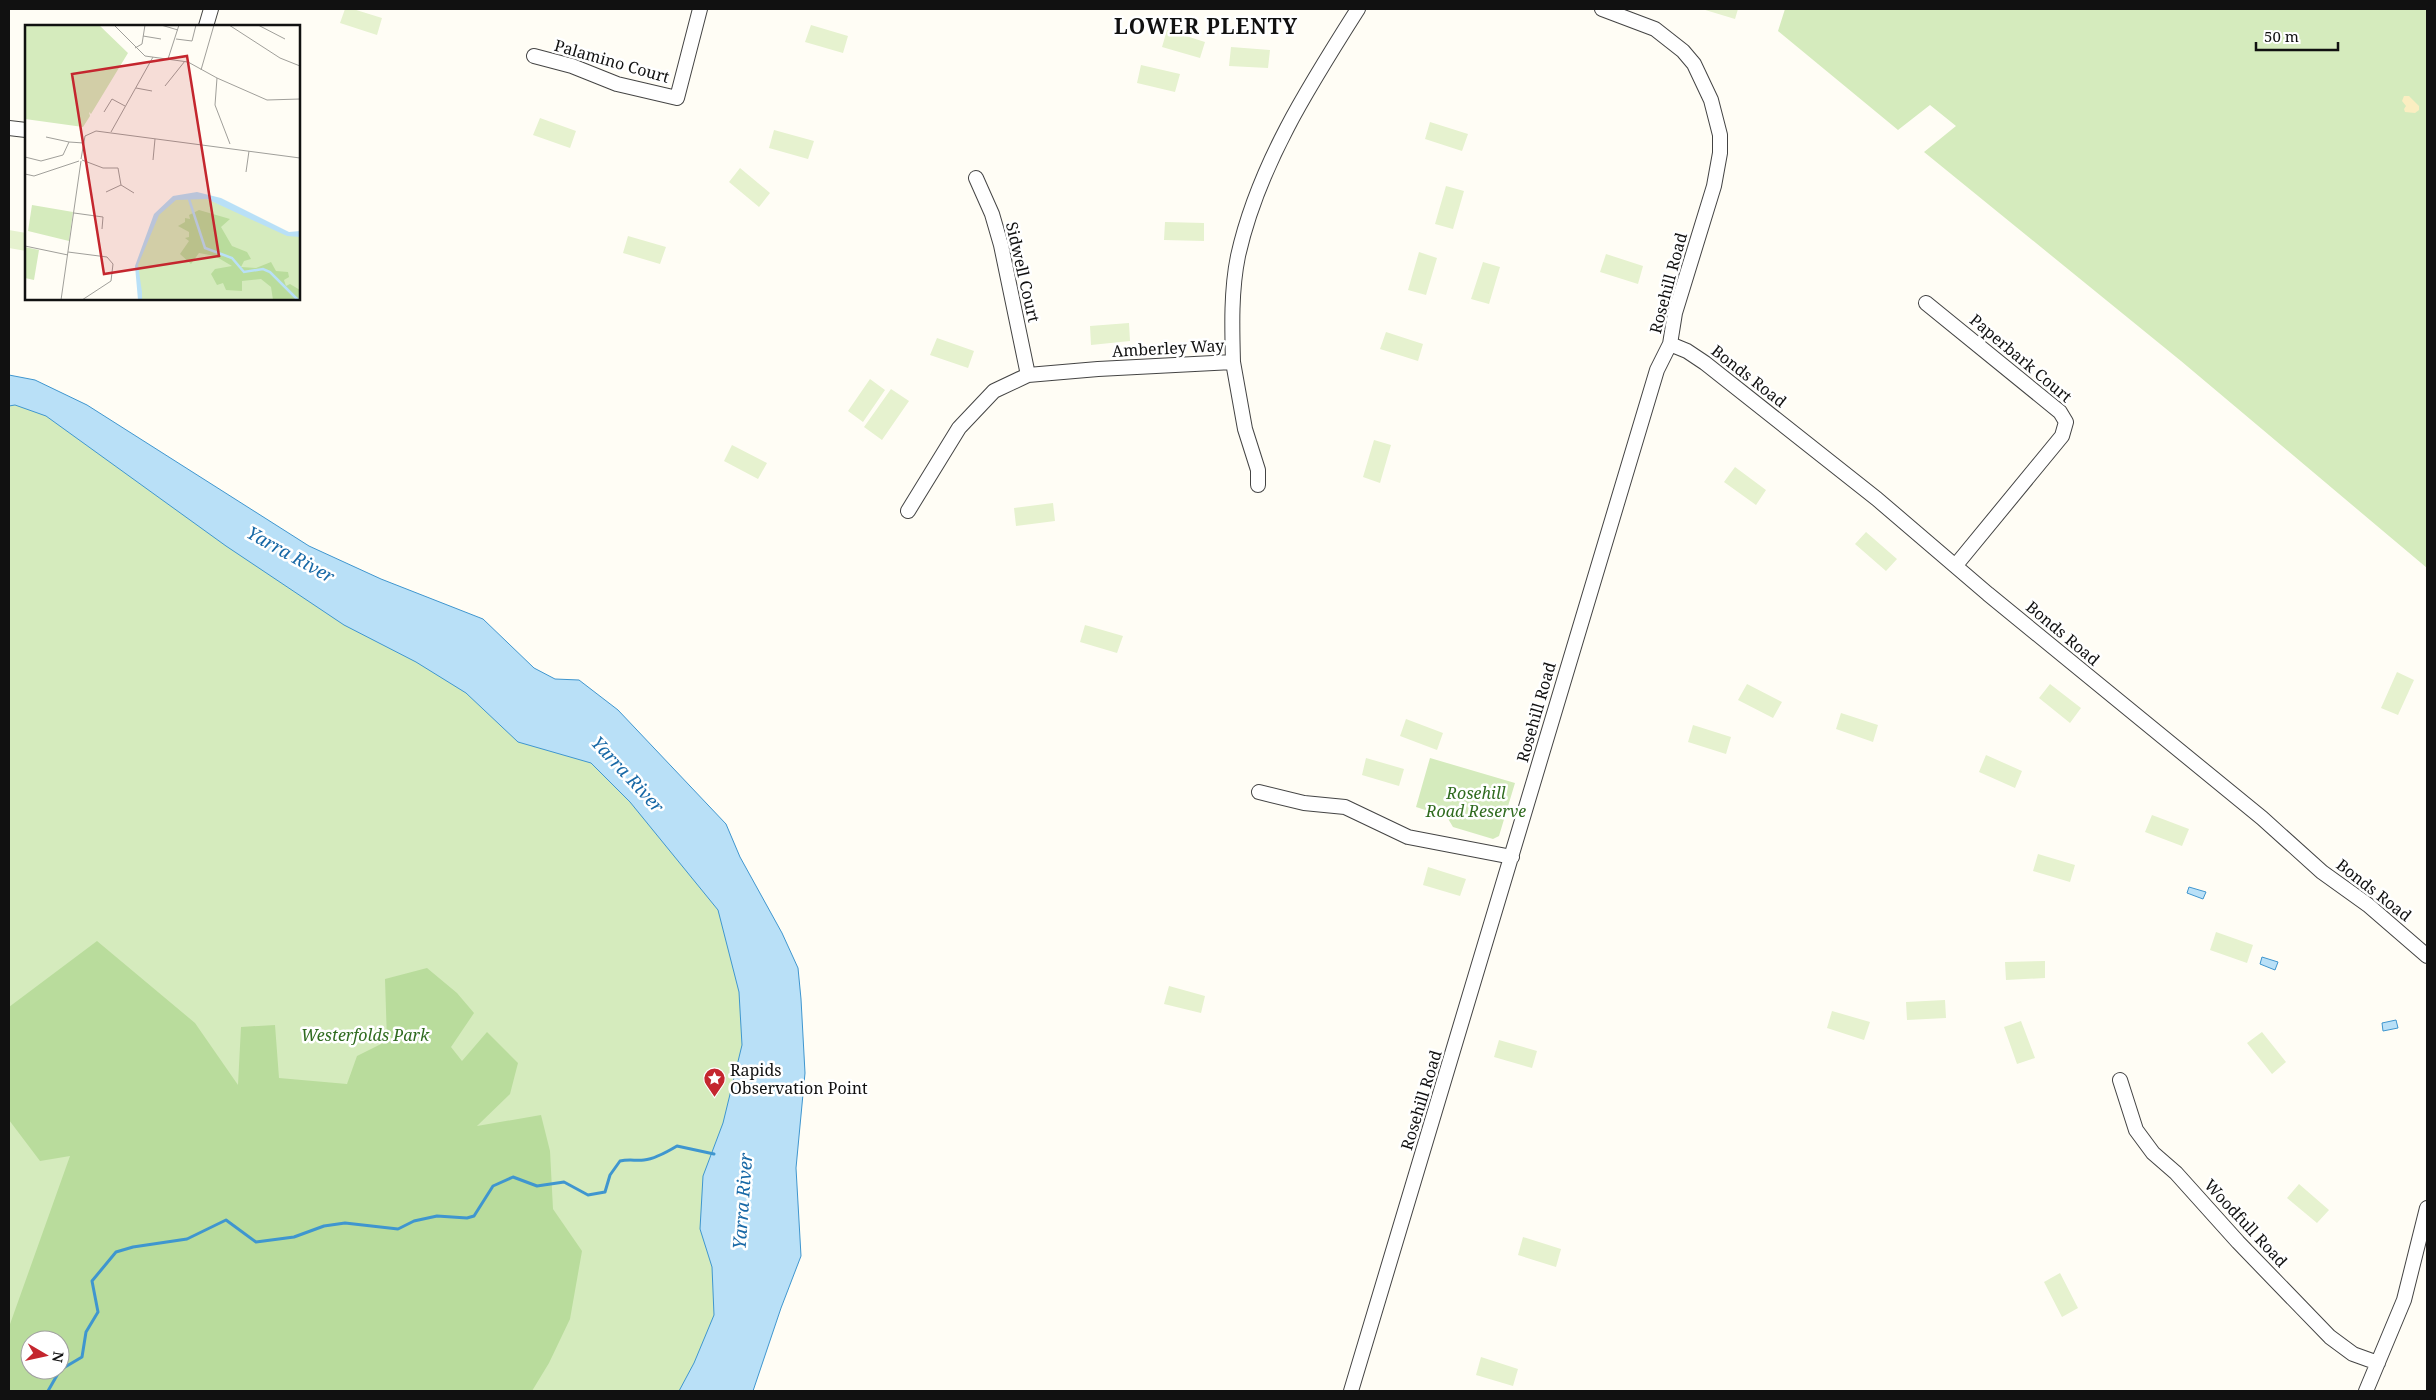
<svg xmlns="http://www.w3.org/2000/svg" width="2436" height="1400" font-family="'Noto Serif',serif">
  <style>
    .green { fill: #d5ebbd; fill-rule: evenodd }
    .forest { fill: #b9dc9c; fill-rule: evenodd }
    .sand { fill: #fbeec1 }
    .pitch { fill: #e6f2cf }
    .water { fill: #b9e0f7; stroke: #3f96cf }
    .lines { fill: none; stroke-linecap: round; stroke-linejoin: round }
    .stream { stroke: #3f96cf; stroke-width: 3 }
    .minor-casing { stroke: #444; stroke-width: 16 }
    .minor { stroke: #fff; stroke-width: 14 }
    .labels { text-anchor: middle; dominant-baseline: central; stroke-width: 5; stroke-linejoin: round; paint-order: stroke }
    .street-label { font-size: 16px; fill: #111; stroke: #fff }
    .park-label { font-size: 16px; font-style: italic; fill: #2f6b1f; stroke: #fff }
    .poi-label { font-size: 16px; fill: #111; stroke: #fff; text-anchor: start }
    .water-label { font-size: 18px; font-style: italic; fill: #1768a6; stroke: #fff }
    .district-label { font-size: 21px; font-weight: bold; letter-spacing: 1px; fill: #111; stroke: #fff }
    .inset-river { fill: none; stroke: #b9e0f7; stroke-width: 2.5 }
    .inset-road { fill: none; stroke: #a09f9a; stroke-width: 1 }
    .view { fill: #c4262e; fill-opacity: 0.15; stroke: #c4262e; stroke-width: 2.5 }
    .inset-edge { fill: none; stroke: #111; stroke-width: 2.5 }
  </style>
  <rect width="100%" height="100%" fill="#fffdf5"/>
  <path class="green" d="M1785,9H2427V568L2181,361L1924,152L1956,126L1930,105L1898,130L1778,31Z
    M9,397L74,426L587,744L690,839L753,968L731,1307L696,1391H9ZM30,1340H60V1370H30Z
    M1430,758L1515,783L1499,836L1493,839L1453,827L1447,817L1416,807Z"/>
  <path class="forest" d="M97,941L195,1023L238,1085L241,1027L275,1025L279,1078L347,1084L357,1056L387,1041L385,979L427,968L457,993L474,1013L451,1047L462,1061L487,1032L518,1063L510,1094L477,1126L541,1115L550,1151L553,1209L582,1251L570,1319L549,1363L532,1391H9V1327L70,1156L40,1161L9,1120V1007ZM30,1340H60V1370H30Z"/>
  <path class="sand" d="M2404,96H2409L2419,106V110L2415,113L2405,112L2404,109L2406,106L2402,101Z"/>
  <path class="pitch" d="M345,9H353L382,18L377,35L340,23Z
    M1702,9H1738L1735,19Z
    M811,25L848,36L843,53L805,42Z
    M1167,30L1205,42L1200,58L1162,47Z
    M1231,47L1270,50L1268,68L1229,66Z
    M1141,65L1180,74L1175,92L1137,83Z
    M540,118L576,131L570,148L533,135Z
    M1430,122L1468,134L1462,151L1425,139Z
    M774,130L814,141L808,159L769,148Z
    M740,168L770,193L759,207L729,182Z
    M1446,186L1464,191L1453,229L1435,224Z
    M1165,222L1204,223V241L1164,240Z
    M9,230L26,233V251L9,248Z
    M628,236L666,247L660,264L623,253Z
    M1419,252L1437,258L1426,295L1408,290Z
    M1606,254L1643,266L1638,284L1600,272Z
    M1483,262L1500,267L1489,304L1471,299Z
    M1129,323L1130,341L1091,345L1090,326Z
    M1386,332L1423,344L1418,361L1380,349Z
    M937,338L974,351L968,368L930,355Z
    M870,379L885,390L863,422L848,411Z
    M891,389L909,401L882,440L864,427Z
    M1374,440L1391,445L1380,483L1363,477Z
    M732,445L767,463L758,479L724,461Z
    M1735,467L1766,490L1756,505L1724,482Z
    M1053,503L1055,521L1016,526L1014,508Z
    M1866,532L1897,559L1886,571L1855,544Z
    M1085,625L1123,636L1117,653L1080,642Z
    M2397,672L2414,680L2398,715L2381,708Z
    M1747,684L1782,702L1773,718L1738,700Z
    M2050,684L2081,708L2070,723L2039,698Z
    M1841,713L1878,725L1873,742L1836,729Z
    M1406,719L1443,733L1437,750L1400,736Z
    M1693,725L1731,737L1726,754L1688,742Z
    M1986,755L2022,771L2015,788L1979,772Z
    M1366,758L1404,769L1399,786L1362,775Z
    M2152,815L2189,829L2182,846L2145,832Z
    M2038,854L2075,865L2070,882L2033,871Z
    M1428,867L1466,879L1460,896L1423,885Z
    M2216,932L2253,945L2247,963L2210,950Z
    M2045,961V978L2006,980L2005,962Z
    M1169,986L1205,996L1201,1013L1164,1004Z
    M1945,1000L1946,1018L1907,1020L1906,1002Z
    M1832,1011L1870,1022L1864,1040L1827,1028Z
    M2021,1021L2035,1058L2017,1064L2004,1027Z
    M2262,1032L2286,1062L2272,1074L2247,1043Z
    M1499,1040L1537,1051L1532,1068L1494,1057Z
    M2299,1184L2329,1210L2317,1223L2287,1198Z
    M1523,1237L1561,1249L1556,1267L1518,1255Z
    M2060,1273L2078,1308L2062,1317L2044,1282Z
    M1481,1357L1518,1369L1513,1386L1476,1375Z"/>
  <path class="water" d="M9,375L35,380L87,405L309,546L381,579L483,619L534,668L555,679L579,680L618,710L726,824L740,857L782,933L798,968L801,999L805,1073L796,1168L801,1256L781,1308L753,1391H679L694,1363L714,1315L712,1267L700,1229L703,1176L723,1123L742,1045L739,992L718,910L630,802L591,763L518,742L466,693L416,662L344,625L226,546L46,416L15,405L9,406Z
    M2189,887L2206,892L2203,899L2187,893Z
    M2262,957L2278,962L2275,970L2260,964Z
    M2396,1020L2398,1028L2383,1031L2382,1023Z"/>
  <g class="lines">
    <path class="stream" d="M60,1370L82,1357L86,1332L98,1312L92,1281L116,1252L133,1247L187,1239L226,1220L256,1242L294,1237L324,1226L345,1223L398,1229L414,1221L437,1216L467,1218L474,1216L493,1186L513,1177L537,1186L564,1182L588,1195L605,1192L610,1175L620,1161C629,1159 636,1161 644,1160C655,1159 667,1152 677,1146L714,1154
      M48,1391L60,1370"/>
    <defs>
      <path id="minor" d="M206,26L211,9
        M534,56L572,66L617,84L677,98L700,9
        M9,128L26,130
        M976,178L992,214L1001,245L1028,375
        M1926,303L2060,412L2066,422L2062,436L1956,565
        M1670,344L1687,351L1705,363L1877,499L1988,594L2262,818L2322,872L2368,905L2427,956
        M1233,362L1245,429L1258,470V485
        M908,511L959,428L994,391L1028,375L1098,369L1233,362C1232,327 1231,290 1238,256C1258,166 1309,86 1358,9
        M1259,792L1304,803L1345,807L1408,837L1512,857
        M2120,1080L2136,1130L2153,1153L2176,1173L2238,1242L2330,1337L2353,1354L2378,1363
        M1351,1391L1657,370L1670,344L1675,313L1714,186L1720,153V135L1711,100L1694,64L1683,51L1655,29L1602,9
        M2366,1391L2404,1300L2427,1208"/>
    </defs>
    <use href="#minor" class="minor-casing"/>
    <use href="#minor" class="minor"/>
  </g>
  <defs>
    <symbol id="sight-pin" viewBox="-11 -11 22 30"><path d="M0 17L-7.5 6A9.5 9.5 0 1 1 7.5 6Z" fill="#c4262e" stroke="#fff"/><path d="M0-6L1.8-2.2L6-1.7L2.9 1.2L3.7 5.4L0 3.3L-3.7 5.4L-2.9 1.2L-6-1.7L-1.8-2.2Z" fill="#fff"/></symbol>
  </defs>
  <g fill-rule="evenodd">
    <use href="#sight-pin" x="702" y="1066" width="25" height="34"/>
  </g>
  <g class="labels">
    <g class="street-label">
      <text transform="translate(612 61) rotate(16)">Palamino Court</text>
      <text transform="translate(1023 272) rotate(77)">Sidwell Court</text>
      <text transform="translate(1668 283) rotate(-75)">Rosehill Road</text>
      <text transform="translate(1168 348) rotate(-3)">Amberley Way</text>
      <text transform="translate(2021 358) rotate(40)">Paperbark Court</text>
      <text transform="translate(1749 376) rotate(38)">Bonds Road</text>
      <text transform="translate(2063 633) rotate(40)">Bonds Road</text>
      <text transform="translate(1536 712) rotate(-74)">Rosehill Road</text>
      <text transform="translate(2374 890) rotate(38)">Bonds Road</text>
      <text transform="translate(1421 1100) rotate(-73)">Rosehill Road</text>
      <text transform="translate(2246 1223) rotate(47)">Woodfull Road</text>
    </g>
    <g class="park-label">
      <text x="1476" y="793">Rosehill<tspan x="1476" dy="18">Road Reserve</tspan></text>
      <text x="365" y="1035">Westerfolds Park</text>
    </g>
    <g class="poi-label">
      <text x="730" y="1070">Rapids<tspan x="730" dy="18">Observation Point</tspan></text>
    </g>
    <g class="water-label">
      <text transform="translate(291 554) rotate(29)">Yarra River</text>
      <text transform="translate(628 774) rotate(47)">Yarra River</text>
      <text transform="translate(742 1201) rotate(-86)">Yarra River</text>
    </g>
    <g class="district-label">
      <text x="1206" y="26">LOWER PLENTY</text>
    </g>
  </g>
  <g transform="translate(25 25)">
    <rect width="275" height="275" fill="#fffdf5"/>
    <path d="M1,0H74L103,28L66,89L64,87L65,91L58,102L0,94ZM177,172L275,212V275H116L111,243L132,191L149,174ZM7,180L48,187L44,216L3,206ZM0,222L14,225L9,255L0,253Z" fill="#d5ebbd"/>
    <path d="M174,185L205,194L196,202L207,221L222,227L226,234L219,236L216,242L231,243L246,237L251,246L263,247L264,252L259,255L261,261L265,259L275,265V275H248L246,262L236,254L217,256V266L201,265L198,258L192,260L186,249L190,244L207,241L190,231L174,228L166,239L155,229L164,216L160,213L164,212V207L153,201L160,197V193L165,194L164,190Z" fill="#b9dc9c"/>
    <path d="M172,167L196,173L264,207L275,206V212L262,211L182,174L151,175L134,190L113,240L117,267V275H113L110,241L129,189L148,171Z" fill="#b9e0f7"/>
    <path class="inset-river" d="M164,174L180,223L207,233L219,247L238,244L245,247L273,275"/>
    <path class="inset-road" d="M89,0L120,31L163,37L192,53L242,75L275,74M136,0L153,5M204,0L255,33L275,41M233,0L260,14M118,11L136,14M151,14L167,16L171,0M110,23L117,19L120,0M143,34L154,0M176,45L189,0M192,53L190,80L205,119M140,61L160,36M111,63L127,66M79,87L87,74L100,81M86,107L128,32M21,112L44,117M0,132L16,136L38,130L44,117L59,118M56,134L60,111L71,106L275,133M57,135L78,143H93L96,160L109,168M128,135L130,114M221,147L224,126M0,149L9,151L54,136M81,167L96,160M49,188L78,192L77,204M0,221L43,230M43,227L82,232L88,239L86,256L57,275M36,275L56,136"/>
    <path class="view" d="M162,31L194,231L79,249L47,49Z"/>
    <rect width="275" height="275" class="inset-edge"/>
  </g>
  <rect width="2436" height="1400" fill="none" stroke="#111111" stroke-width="20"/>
  <g transform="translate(45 1355) rotate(99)"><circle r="24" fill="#ffffff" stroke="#a0a0a0"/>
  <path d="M0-4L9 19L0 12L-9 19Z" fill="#c4262e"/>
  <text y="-8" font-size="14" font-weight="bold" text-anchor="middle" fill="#111111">N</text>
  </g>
  <path d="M2256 42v8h82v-8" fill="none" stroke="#111111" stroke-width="2.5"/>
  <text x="2264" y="42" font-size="15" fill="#111111" stroke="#ffffff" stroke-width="4" paint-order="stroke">50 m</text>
</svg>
